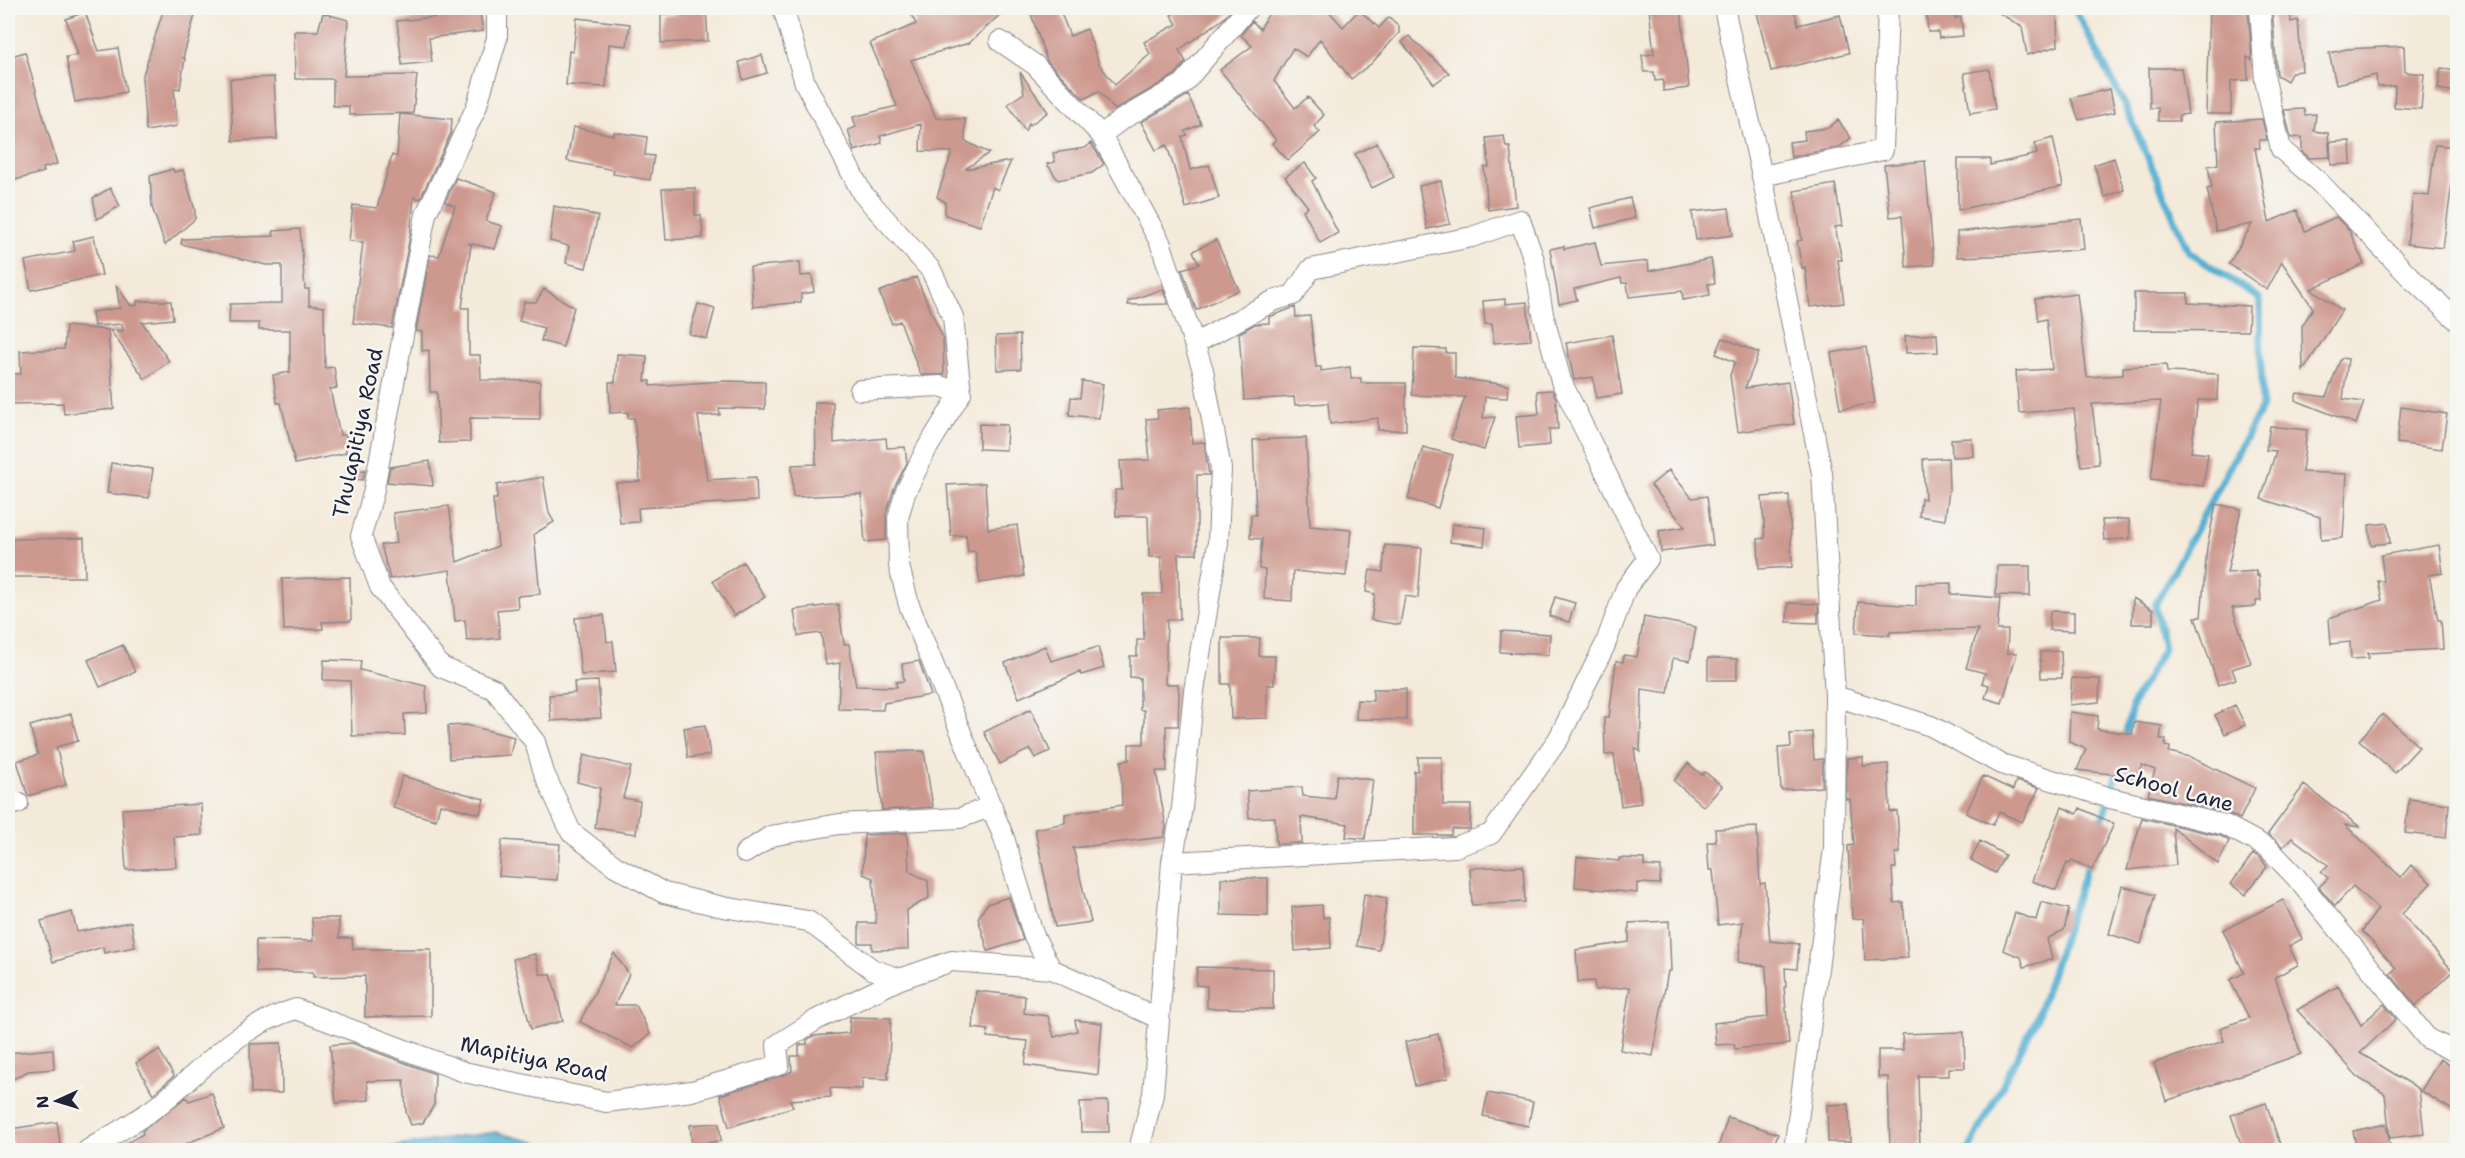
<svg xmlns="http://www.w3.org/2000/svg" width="2465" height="1158" font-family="'Shantell Sans',sans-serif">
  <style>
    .water { fill: #54b0d2; stroke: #3b6986; stroke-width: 1.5 }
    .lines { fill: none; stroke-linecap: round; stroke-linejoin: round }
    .stream { stroke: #54b0d2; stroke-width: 7 }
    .building { fill: #cd998f }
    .minor-casing { stroke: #8b868a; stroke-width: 22 }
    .minor { stroke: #fff; stroke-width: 20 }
    .labels { text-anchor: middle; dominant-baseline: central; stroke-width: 5; stroke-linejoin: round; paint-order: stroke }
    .street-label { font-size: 21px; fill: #22223b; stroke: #f6f6f2 }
  </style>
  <rect width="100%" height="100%" fill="#f6f6f2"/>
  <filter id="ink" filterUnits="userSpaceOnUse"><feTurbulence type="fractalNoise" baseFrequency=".0167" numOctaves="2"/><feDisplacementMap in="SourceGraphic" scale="12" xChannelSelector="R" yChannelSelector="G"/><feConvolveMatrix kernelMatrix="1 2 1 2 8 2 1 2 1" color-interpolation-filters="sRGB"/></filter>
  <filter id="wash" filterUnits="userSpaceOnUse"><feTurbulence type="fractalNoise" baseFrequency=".008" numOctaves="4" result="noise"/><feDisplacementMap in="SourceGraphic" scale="24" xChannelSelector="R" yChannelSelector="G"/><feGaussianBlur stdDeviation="1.35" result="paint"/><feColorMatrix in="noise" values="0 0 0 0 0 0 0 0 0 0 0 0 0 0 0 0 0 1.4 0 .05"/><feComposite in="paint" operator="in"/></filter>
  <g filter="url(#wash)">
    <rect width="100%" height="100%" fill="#f4eada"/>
    <path class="water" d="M495,1132L567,1150H373L376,1149Z"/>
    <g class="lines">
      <path class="stream" d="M2074,8L2124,103L2189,252L2260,299L2262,407L2155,605L2164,648L2133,703L2124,740
        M2100,827L2119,766
        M1969,1150L2037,1018L2089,860"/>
    </g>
    <g id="blocks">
      <path class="building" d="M164,8H197L183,58H185L180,89L174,88L177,126L146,131L142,78Z
        M434,8H468L469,14L480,13L483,31L429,38L432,62L402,65L397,21L435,17Z
        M908,8H1007L969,43L911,60L936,118L965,119V141L989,153L965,169L1011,161L998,190L993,187L980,226L945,215V202L937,197L952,152L920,151L921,124L880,136L882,143L854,151L848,130L856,127L853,117L897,106L870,43L916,24Z
        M1029,8H1059L1070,36L1087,29L1099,64L1115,85L1150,54L1144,42L1177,24L1171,15L1183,8H1233L1223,19L1179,50L1186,62L1175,75L1115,110L1099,91L1084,99L1047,61Z
        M1272,8H1326L1343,27L1359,10L1379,28L1389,17L1399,26V33L1372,63L1351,79L1320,39L1307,57L1293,48L1274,81L1295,108L1308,97L1324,115L1314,126L1320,132L1288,160L1272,143L1276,140L1220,70L1252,46L1241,35L1252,21L1260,29Z
        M1649,8H1681L1689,88L1663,91V80L1655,81L1654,72H1644L1642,55L1654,54Z
        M1756,8H1794L1798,25L1840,15L1849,53L1771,71Z
        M1926,8H1955V18L1961,17L1963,36L1939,38L1938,32H1928Z
        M1991,8H2052V15H2057L2058,46L2027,55L2022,27Z
        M2209,8H2248L2252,60L2247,57L2248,80L2231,81V114H2206Z
        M2272,8H2290L2291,22L2298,20L2302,71L2292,72L2287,81L2277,75Z
        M706,9L708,41L661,43V14H676V10Z
        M85,12L99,51L118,48L126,92L75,102L66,57L78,55L66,19Z
        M323,13L348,20L344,76L417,75L413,113L349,115V106H333V79H295L294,31H318Z
        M577,18L630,24L627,46L609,44L606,87L566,85L569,51L573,52Z
        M1409,36L1449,73L1434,84L1402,42Z
        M2404,46L2405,72L2424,74L2421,109L2394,107L2395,86L2377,87L2376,75L2336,84L2329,53L2347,49Z
        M25,52L57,164L43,168L44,172L8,182V57Z
        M762,55L767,73L743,80L739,62Z
        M2149,68H2181L2188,114L2179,115V121H2158V108H2150Z
        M2441,68L2457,70V92L2438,89Z
        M1989,69L1995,109L1970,113L1964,73Z
        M1020,72L1048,112L1030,125L1029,123L1025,131L1008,104L1024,93Z
        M274,77L277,139L233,141L230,79Z
        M2110,89L2115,112L2079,120L2071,98Z
        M1188,95L1201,124L1185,131L1187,135L1182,137L1190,170L1209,165L1219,198L1186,208L1167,145L1156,150L1141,122Z
        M2304,109L2305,115L2316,114L2314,131L2328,133L2330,157L2310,158L2302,152V137L2291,138L2284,110Z
        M400,114L452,119L451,133L420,199L414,197L410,236L392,328L353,323L363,242L349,241L353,205L377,208L392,155L397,157Z
        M2262,119L2267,140H2259L2260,148H2255L2269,222L2297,210L2305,231L2336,217L2349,230L2364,264L2311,289L2342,310L2303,371L2302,326L2313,308L2282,262L2267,290L2229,264L2252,224L2216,231L2207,189L2212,188L2208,166L2218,164L2216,122Z
        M1838,120L1851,138L1839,147L1791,157L1789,142L1805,140L1804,131L1828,128Z
        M573,127L614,135V132L647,137L645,155L654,156L650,180L613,174L614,170L567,161Z
        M1504,136L1506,147H1510L1516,206L1488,210L1484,167H1489L1486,138Z
        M2053,138L2063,186L1958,210V159H1990V165L2037,154L2035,143Z
        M2350,141L2351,164L2331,165L2330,142Z
        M1091,143L1104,164L1092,173L1058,180L1047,164L1055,162L1053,153L1085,148Z
        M1377,143L1394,177L1372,188L1355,154Z
        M2435,145L2457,147L2443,248L2407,244L2413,194L2429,196Z
        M2114,158L2124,190L2105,197L2094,165Z
        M1925,161L1934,265L1906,267L1902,216L1890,217L1884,165Z
        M1305,163L1316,178L1312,181L1338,233L1320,243L1303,210L1308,207L1285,177Z
        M173,169L174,172L183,170L195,210V219L165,245L152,207L150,176Z
        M456,178L496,192L486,221L502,226L495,249L468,243L471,245L462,308H469V355H480L481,380L540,381V419L470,418V442L439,443L437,392H430L429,350L422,351V332L416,331L430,255L439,256L455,206L445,202Z
        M1441,181L1450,224L1427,229L1419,186Z
        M1835,184L1842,226L1835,227L1842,260H1838L1844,303L1810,307L1805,267L1802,268L1797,241L1802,240L1794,191Z
        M110,188L120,206L97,219L93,198Z
        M695,188V215H701L703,238L666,240L662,189Z
        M1630,198L1635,218L1595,228L1590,208Z
        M554,206L598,216L586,268L566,263L569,246L550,241Z
        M1729,208L1733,235L1696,240L1692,212Z
        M2081,219L2084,249L2023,255L1957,257V232Z
        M300,229L305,289H309V305L324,307L325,368L334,367L337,388L330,389L340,435H346V453L295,464L281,403H277L273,375L290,372V330H259V323H229L230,304L282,303V265H266L181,244L182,239L274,236L273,231Z
        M94,236L102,275L31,290L25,261L75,251L73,241Z
        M1216,240L1239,290L1196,310L1182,269L1199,264L1193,251Z
        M1595,242L1601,266L1648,261L1649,271L1711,259L1715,283L1708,284L1710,295L1683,300L1682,291L1629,297L1627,283H1622L1621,278L1574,289L1577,300L1559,304L1550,249L1564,246V249Z
        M800,262L801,276L812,275L814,292L801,294V302L753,307L750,267Z
        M916,277L943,338L944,375H921L900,321L892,324L879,292Z
        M116,285L131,306L137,305V301H171L173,319L142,322L169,361L145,379L110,330L123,331L122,324L94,326L92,312L120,308Z
        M544,289L574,307L563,347L541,341L544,328L519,321L524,302H536Z
        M1163,289L1168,304L1128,305V301Z
        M2134,293H2188V303L2249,306L2248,331L2134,330Z
        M2077,294L2087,377L2123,375V367L2166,365L2167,372L2218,374L2217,400H2198L2191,452L2208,454L2203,486L2151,479L2161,401L2092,404L2099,464L2081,466L2074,409L2019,413L2016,371L2052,369L2046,319L2038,321L2035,299Z
        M1505,299V304L1527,302L1531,340L1494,343L1492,324H1485L1483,301Z
        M698,304L715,309L707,339L689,334Z
        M1295,307L1296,317L1310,316L1316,367H1321V371L1350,367L1351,379L1361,378V383H1406V430H1378V418L1330,424L1328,403L1295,405L1294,397L1244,400L1239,333L1255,324L1269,323V317Z
        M66,326L108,330L114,409L64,414L63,403L8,404V374H21L20,351L64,349Z
        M1937,334L1938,352L1906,353L1905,336Z
        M1020,335L1021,369L997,370L996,336Z
        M1612,335L1622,394L1596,398L1593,377L1574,380L1566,343Z
        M1723,338L1759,353L1745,388L1788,382L1794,424L1738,432L1730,375L1735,362L1716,354Z
        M1866,347L1875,403L1840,409L1831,353Z
        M1414,348L1446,349V353H1455V378L1508,385L1507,398L1485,397L1483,418L1495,417L1484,450L1451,439L1465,397L1412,395Z
        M617,354L647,356L645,381H650V386L724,381L765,382V409L719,408L720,415L698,416L707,480L756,477L757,501L638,508L639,522L620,523L616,483L640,481L634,418H628V412L610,413L609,382H615Z
        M2341,358L2348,359L2343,399L2364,402L2356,424L2295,400L2297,393L2326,397Z
        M1082,381L1103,384L1099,418L1069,415L1071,397L1080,398Z
        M1552,390L1556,398L1558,429H1549L1550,445L1519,448L1516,416L1539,414L1537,391Z
        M815,402H833L834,443L886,438L887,448L905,447L907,463L894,488L886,514V540L865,542L861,494L793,497L792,465L816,464Z
        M1190,407L1192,443L1204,442L1209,475H1197V554H1178L1180,619L1167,620L1165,684H1178L1179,695L1178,726H1166L1167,771H1156L1166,827L1164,837L1073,848L1091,922L1055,927L1035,829L1065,823V814L1122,805L1121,761L1129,760V744H1144V710H1140V678L1130,677V656H1137V640H1144L1143,594H1162L1161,557H1149L1148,516H1116L1115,490H1122L1120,461L1150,460L1146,419L1158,418L1157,410Z
        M2401,407L2447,414L2442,449L2397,443Z
        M979,424L1007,425L1006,450L979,449Z
        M2270,426L2307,430L2302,472L2347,474L2343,538L2321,540L2320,517L2261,499L2276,451L2266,450Z
        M1306,438L1310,526L1351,530L1346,576L1293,571L1292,601L1264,599L1265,570L1259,569L1262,539L1250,538L1251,515H1256L1253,440Z
        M1972,438L1973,456L1952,457L1951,439Z
        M1423,447L1453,455L1438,508L1408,499Z
        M1948,458L1949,490L1945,520L1919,516L1921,498L1925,499L1923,459Z
        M430,461L433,486L387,482L390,467Z
        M111,463L153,469L149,498L107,493Z
        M365,470L363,480L354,479V472Z
        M1669,470L1692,498L1707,496L1713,545L1661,552L1659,531L1685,527L1651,485Z
        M543,477L549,513L554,522L534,534L540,594L517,596L518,608L497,610L500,638L467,641L465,620L455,621L450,570L390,579L381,545L397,543L393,513L449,506L457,562L498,546L493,499H497V485Z
        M985,483L988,529L1017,525L1024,576L980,583L975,551L968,552L966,535L951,536L947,485Z
        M1789,495L1792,567L1759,569L1758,539L1765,538L1762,497Z
        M2216,504L2241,509L2227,573L2256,571L2257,576L2259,575L2261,601H2256V606L2232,608L2251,663L2232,669L2236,679L2218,685L2195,617H2201L2207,547Z
        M2129,519L2130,539L2104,540L2102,520Z
        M2388,523L2390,543L2371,545L2369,525Z
        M1452,524L1486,528L1484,546L1450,542Z
        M84,538L85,577H13L12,539Z
        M1385,545L1422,548L1418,598L1405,596L1400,625L1371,620L1375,594L1366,592L1370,570L1383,572Z
        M2439,545L2443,573L2429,575L2438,620H2441L2443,649L2368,653L2369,658L2351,659L2350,642L2331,644L2329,618L2382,600L2378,581H2384L2381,555Z
        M743,562L765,597L734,616L713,581Z
        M1997,566H2030V596L1996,595Z
        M350,577L351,621L322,622L323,629L284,630L282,579Z
        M1951,583V594L2000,598L1997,630H2008L2007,653H2017L2002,703L1985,698L1989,685L1982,683L1985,673L1966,668L1978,629L1890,632V635L1856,633L1858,602L1916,606V584Z
        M1555,597L1575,603L1569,622L1549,616Z
        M2133,598L2153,610V624H2132Z
        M1788,603L1818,604V623L1787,622Z
        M838,604L844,644H849L856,686L897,687L896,682L904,681L902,664L919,661L931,695L884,703L883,710L838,709L840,663L826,665L821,633L798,636L794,610Z
        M2050,611L2074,612V631L2049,630Z
        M604,615L607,642L613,641L616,672L581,675L575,618Z
        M1644,617L1696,627L1690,661L1673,658L1668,693L1642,689L1640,752L1634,747L1641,803L1621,806L1614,754L1605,755L1604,718L1609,717L1616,661L1623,662L1624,655L1637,657Z
        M1501,631L1550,634L1549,655L1500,652Z
        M1222,638H1260L1259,656H1275L1274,685H1267V718L1231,719L1230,684H1222Z
        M123,645L135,672L100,687L88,660Z
        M1045,646L1051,661L1098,647L1104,668L1081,675L1080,672L1019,698L1005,663Z
        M2061,651L2062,678H2041L2040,652Z
        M1708,658L1737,659V680H1708Z
        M324,660L361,661L360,670L426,686L427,713L404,714L405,735L352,736L350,681L323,680Z
        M2072,678L2100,679L2099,702L2070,705Z
        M598,681L601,718L551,721L549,695L575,693L574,682Z
        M1373,689H1406V720L1356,719L1357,700L1373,701Z
        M2235,705L2245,725L2225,734L2215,715Z
        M1031,709L1050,751L1035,758L1030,749L1000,764L984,732Z
        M2070,712L2098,716L2097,729L2132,734L2134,722L2162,726L2160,739H2166L2165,746L2170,747L2169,752L2190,757L2255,788L2240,819L2228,813L2148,795L2155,770L2142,765L2136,777L2077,770L2086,749L2069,742Z
        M71,714L78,741L56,747L66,785L28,796L17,761L38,755L30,726Z
        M2383,714L2419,747L2395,773L2359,740Z
        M466,725L514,737L510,755L449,759L448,726Z
        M705,725L710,755L688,758L684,728Z
        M1812,732L1814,760L1823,759L1822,787L1781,790L1778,748L1791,747L1790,734Z
        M924,751L933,807L882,810L876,752Z
        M584,755L631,767L623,798L640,801L636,834L595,828L600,788L577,782Z
        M1418,757H1442L1443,805H1471L1470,829H1452L1451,835H1414V771H1418Z
        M1863,757V766L1888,764L1890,812L1897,811L1900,853H1895L1896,868H1892L1894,903L1903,902L1908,958L1865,960L1863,918L1852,919L1848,846L1854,845L1850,799H1846L1847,758Z
        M1688,763L1702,775L1705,772L1722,786L1704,807L1674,781Z
        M1337,775L1373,780L1365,839L1346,837L1348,824L1301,817L1302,843L1276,844L1275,817L1249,818L1247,791L1302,787L1303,796L1334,799Z
        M402,776L484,799L480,814L440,804L436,820L393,808Z
        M1983,776L2013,790L2016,781L2039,788L2022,822L1999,812L1993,825L1966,813Z
        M2304,785L2360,827L2345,825L2401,877L2411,865L2431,883L2402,914L2453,971L2416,1006L2390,974L2396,968L2362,931L2378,909L2353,886L2335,906L2319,887L2328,878L2321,872L2328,865L2292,838L2283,847L2268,834Z
        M2409,799L2449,804L2446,838L2405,833Z
        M201,804L202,835L174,837L176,867L126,870L122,809Z
        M2062,807L2077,814L2080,808L2114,824L2092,870L2072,860L2070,864L2067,863L2056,890L2032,881Z
        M2142,818L2221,836L2229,841L2218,864L2173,828L2176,865L2127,870Z
        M1757,827L1760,884L1765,883L1770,941L1799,944L1797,969L1785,968L1786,987H1784L1789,1044L1735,1049L1734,1044L1716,1045L1714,1023L1768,1017L1766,966L1738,962L1743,922L1718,925L1713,870H1709L1707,842H1716L1715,829Z
        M907,833L909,871L928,881L929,898L907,910L908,949L872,950V943H859V923H876L873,878L863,874L864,835Z
        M502,840L560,844L557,880L499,876Z
        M1980,841L2005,855L1995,873L1971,860Z
        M2253,854L2261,858L2267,867L2245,895L2231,884Z
        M1577,857L1619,861V858L1644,859V866L1661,867L1660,884L1637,883V893L1575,887Z
        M1523,866L1525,902L1472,905L1470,868Z
        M1221,878H1268V916L1221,915Z
        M2122,886L2155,895L2141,944L2109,934Z
        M1364,894L1387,898L1379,950L1357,946Z
        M1009,897L1023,940L988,951L978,918L987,904Z
        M2283,900L2302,939L2289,946L2298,965L2275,977L2301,1054L2166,1101L2154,1063L2224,1041L2220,1028L2249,1018L2230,980L2244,973L2223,930Z
        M2041,902L2069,909L2064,930L2047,939L2052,959L2024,967L2021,957L2003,950L2015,913L2036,920Z
        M1322,905L1323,918L1329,917L1331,948L1295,951L1292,907Z
        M72,912L77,932L131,922L135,947L104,953L103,947L53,962L41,921Z
        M312,918H339V938H352L353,949H431V1016L365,1017V976L313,977V972H256V940L313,941Z
        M1669,921L1671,971H1668L1653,1056L1620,1050L1630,987L1595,990L1594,981L1578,982L1576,950L1629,942V923Z
        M614,953L629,974L615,1005H636L650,1034L633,1048L580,1022Z
        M535,954L540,974H551L563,1021L531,1029L513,959Z
        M1197,967L1273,969V1009L1207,1008V986L1196,985Z
        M2338,986L2361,1025L2384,1004L2396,1019L2360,1053L2419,1089L2424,1134L2390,1138L2385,1094L2360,1079L2297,1010Z
        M976,991L1025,996L1024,1013L1048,1016L1054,1037L1077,1031L1075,1020L1102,1023L1098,1075L1025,1065L1028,1041L987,1037L988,1030L973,1028Z
        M850,1017L891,1018L888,1079L862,1078V1089L830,1088L831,1097L790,1100L793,1107L729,1127L720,1095L787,1074L792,1071L791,1056H799V1045L807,1044V1040L813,1036L849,1033Z
        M1964,1032L1965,1068H1949V1076H1918L1920,1149L1890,1150L1888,1077H1878V1050H1903L1902,1034Z
        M1438,1034L1448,1078L1415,1086L1405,1042Z
        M281,1043L282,1093H251L250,1044Z
        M352,1043L435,1074L434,1105L423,1123L411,1125L406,1112L404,1080L367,1081L369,1100L336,1103L330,1045Z
        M53,1049L54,1069L28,1071L8,1082V1053Z
        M159,1050L174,1076L153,1094L136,1063Z
        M2440,1059L2457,1070V1113L2421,1091Z
        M212,1093L224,1128L171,1150H114L143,1134L142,1131L186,1097L189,1101Z
        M1488,1093L1533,1102L1528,1126L1483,1116Z
        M1108,1101L1109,1132H1081L1080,1102Z
        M2266,1103L2282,1150H2243L2231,1115Z
        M1849,1104L1850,1142H1828L1827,1105Z
        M1728,1117L1778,1134L1772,1150H1717Z
        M57,1122L61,1150H13L10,1129Z
        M719,1123L721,1141L692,1144L690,1125Z
        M2386,1124L2391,1150H2357L2353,1131Z"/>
    </g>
  </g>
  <g filter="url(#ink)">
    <use href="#blocks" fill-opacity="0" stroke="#8b868a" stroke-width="1.5"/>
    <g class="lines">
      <defs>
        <path id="minor" d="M497,8V38L476,108L426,214L373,494L361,536L380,587L441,667L494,689L535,742L544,773L571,832L615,866L664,893L723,907L808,921L872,969L900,979
          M783,8L805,83L862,193L931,270L953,317L961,393L926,450L905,493L898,518L899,566L909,605L1004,838L1033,934L1051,969L1158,1018
          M1724,8L1762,176L1822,473L1835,696L1834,848L1794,1150
          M2260,8L2265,80L2281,149L2320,183L2413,280L2458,321
          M1000,41L1035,65L1101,135L1160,242L1203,370L1221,469L1218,543L1194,691L1182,808L1172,862L1153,1094L1139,1150
          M1101,135L1121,120L1183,84L1248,8
          M1762,176L1883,150L1888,8
          M860,390L940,386L961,393
          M1835,696L1931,726L2001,764L2110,798L2225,825L2268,848L2295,876L2428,1039L2458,1053
          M8,806L18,803
          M745,853L771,836L839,824L960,818L992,806
          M1172,862L1455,847L1491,834L1559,738L1605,645L1626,588L1648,559L1561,381L1543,314L1534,260L1520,220L1472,237L1311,269L1293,295L1273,301L1194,344
          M88,1150C113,1134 142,1119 165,1100C209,1063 239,1026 296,1009L464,1072L606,1102L692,1091L779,1065L777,1045L816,1020L900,979L952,961L1051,969"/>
      </defs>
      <use href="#minor" class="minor-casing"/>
      <use href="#minor" class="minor"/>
    </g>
  </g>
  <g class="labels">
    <g class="street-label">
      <text transform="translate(358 433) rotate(-78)">Thulapitiya Road</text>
      <text transform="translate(2174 789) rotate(15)">School Lane</text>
      <text transform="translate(534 1059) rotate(12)">Mapitiya Road</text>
    </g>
  </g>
  <rect width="2465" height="1158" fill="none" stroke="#f6f6f2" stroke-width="30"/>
  <g transform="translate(57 1101) rotate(266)" stroke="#f6f6f2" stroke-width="4.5" paint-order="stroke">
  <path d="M0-4.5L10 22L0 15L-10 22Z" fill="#22223b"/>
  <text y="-9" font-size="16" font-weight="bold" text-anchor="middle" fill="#22223b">N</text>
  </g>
</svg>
